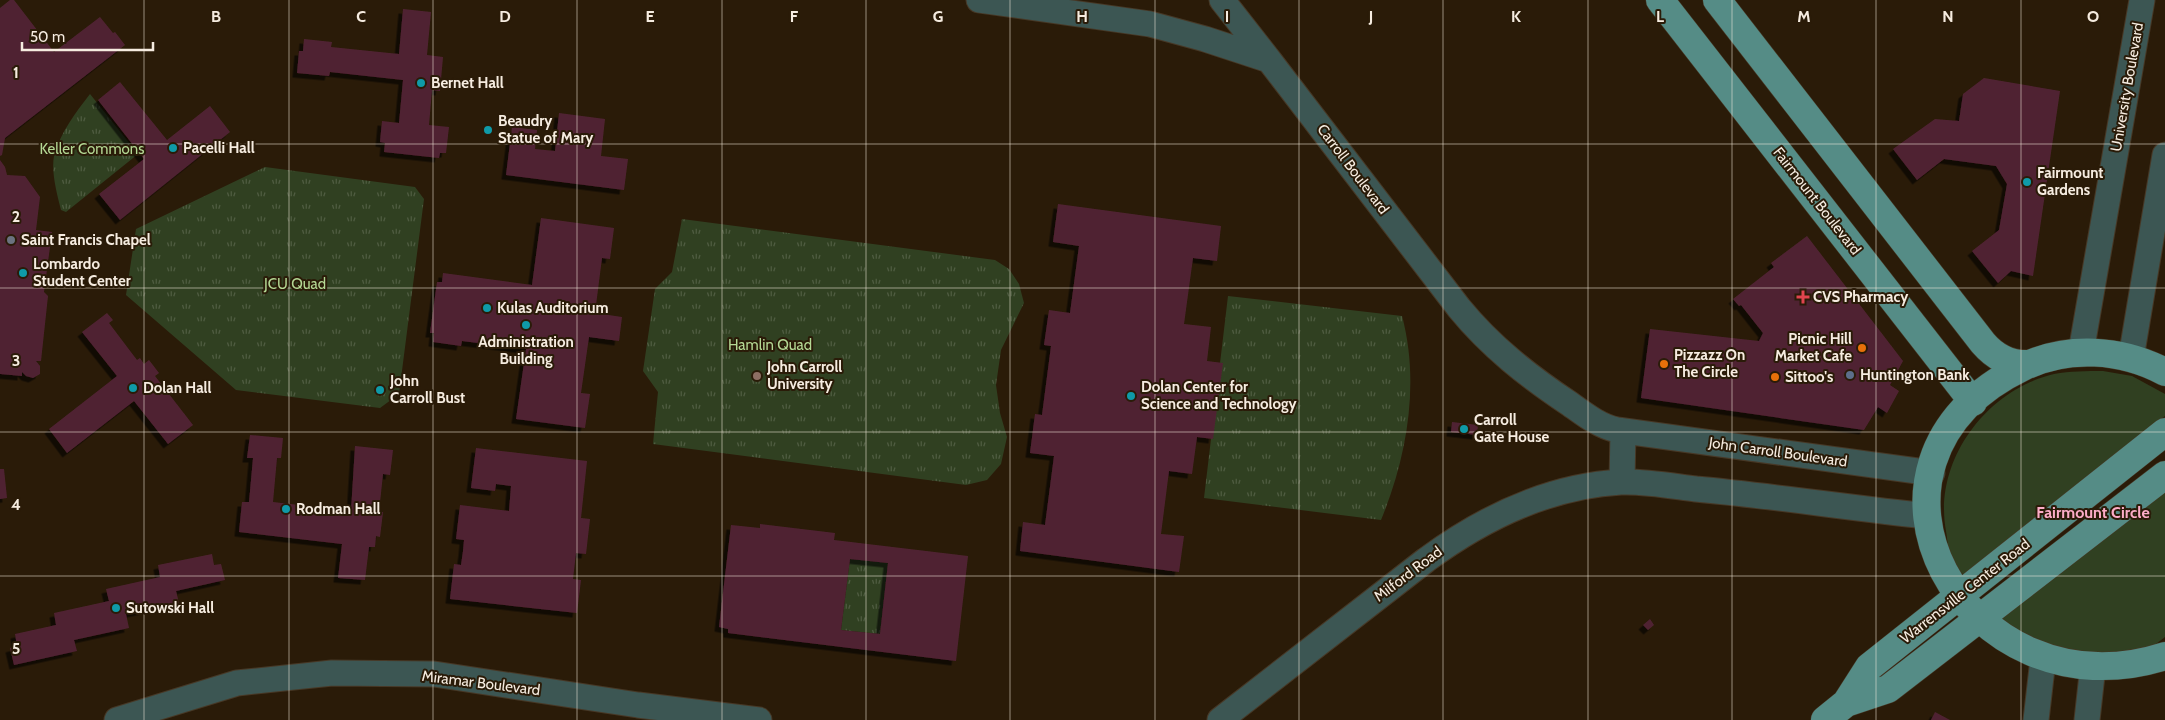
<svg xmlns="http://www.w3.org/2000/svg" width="2165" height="720" font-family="Cabin,sans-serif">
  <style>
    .grass { fill: #304021 }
    .park { fill: url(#park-tufts) }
    .building { fill: #502333; fill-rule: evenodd; filter: url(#shadow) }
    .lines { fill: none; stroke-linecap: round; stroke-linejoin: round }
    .minor-casing { stroke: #473826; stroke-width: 27 }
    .major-casing { stroke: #473826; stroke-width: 29 }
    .minor { stroke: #3c5653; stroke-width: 25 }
    .major { stroke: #558c86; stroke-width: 28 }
    .grid { fill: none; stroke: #f6ece0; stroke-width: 1; stroke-opacity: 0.55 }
    .culture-dot { fill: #0f9aa8; stroke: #2a1b08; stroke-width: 2 }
    .worship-dot { fill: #6b7280; stroke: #2a1b08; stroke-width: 2 }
    .health-dot { fill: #e0444e; stroke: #2a1b08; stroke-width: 2 }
    .food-dot { fill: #e8710a; stroke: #2a1b08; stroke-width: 2 }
    .service-dot { fill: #5c6f8a; stroke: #2a1b08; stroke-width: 2 }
    .education-dot { fill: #8d6e63; stroke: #2a1b08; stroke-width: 2 }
    .labels { text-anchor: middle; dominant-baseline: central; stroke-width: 4; stroke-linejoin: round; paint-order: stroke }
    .poi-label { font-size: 15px; font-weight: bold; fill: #f6ece0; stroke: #2a1b08; text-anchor: start }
    .street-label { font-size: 15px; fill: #f6ece0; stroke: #2a1b08 }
    .park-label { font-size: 15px; fill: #b4d894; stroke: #2a1b08 }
    .neighbourhood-label { font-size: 16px; font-weight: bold; fill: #fcacc7; stroke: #2a1b08 }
    .grid-label { font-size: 16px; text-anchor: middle; font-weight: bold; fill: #f6ece0; stroke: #2a1b08; stroke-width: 4; stroke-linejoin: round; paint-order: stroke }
  </style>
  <defs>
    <pattern id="park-tufts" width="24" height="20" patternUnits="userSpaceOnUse" patternTransform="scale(1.25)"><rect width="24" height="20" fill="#304021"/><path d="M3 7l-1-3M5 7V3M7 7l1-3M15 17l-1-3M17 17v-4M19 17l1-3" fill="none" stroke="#4f5c41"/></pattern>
    <filter id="shadow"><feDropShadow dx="-4.5" dy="4.5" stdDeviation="0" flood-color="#0009"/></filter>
  </defs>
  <rect width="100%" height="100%" fill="#2a1b08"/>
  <path class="grass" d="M2103,371L2132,376L2165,394V416L1966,576C1948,565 1949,550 1946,531C1933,461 1986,390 2054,374C2070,371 2087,371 2103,371Z
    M2165,491V637L2152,647L2069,658L2000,621L2003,615Z"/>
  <path class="park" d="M90,94L138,154L66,212L61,210C57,194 51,172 54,156C60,133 76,112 90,94Z
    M265,167L415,187L424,199L399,394L380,408L236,390L126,295L136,229Z
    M682,219L995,260L1009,269L1019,284L1024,303L1001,350L996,385L1000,413L1007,437L1001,464L987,480L966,485L653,444L658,392L643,371L655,289L672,272Z
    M1228,296L1402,316C1420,383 1407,457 1381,520L1204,498Z
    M850,559L888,563L880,634L841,630Z"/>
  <path class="building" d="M10,0H14L54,52L100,17L113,33L115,32L125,45L5,138L2,155L0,156V8Z
    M403,9L431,12L427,55L443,57L440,91L432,90L429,125L449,127L446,153H440L439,158L384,152L385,143L380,142L382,121L399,123L403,80L330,72L329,76L297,73L299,51H303L304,39L332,42L331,47L399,54Z
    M1984,78L2060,91L2033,276L2011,271L1998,283L1972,251L1999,230L2007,184L1996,166L1944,159L1917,180L1893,149L1935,119L1959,121L1963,94Z
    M120,82L167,140L210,106L230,132L120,220L99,194L144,159L98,100Z
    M559,113L605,119L601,156L628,159L624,190L506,175L512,127L537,130L535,149L555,151Z
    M0,160L5,167L7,175L25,176L40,197L36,230L52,232L44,292L48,296L41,361H36L40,366V374L33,378L26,376L22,372V376L0,374Z
    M1058,204L1221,226L1217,261L1193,258L1184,324L1211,327L1207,361L1223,363L1213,439L1197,437L1192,474L1169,471L1161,534L1184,536L1179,572L1020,551L1023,522L1045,525L1054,456L1030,453L1035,414L1042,415L1051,346L1044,345L1049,310L1070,313L1079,246L1053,242Z
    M541,218L614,228L610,259L602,258L595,313L622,317L619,341L589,337L581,393L590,394L585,428L516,419L526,349L462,341L461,346L433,342L434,333H430L437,282H442L443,273L532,285Z
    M1807,236L1903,361L1890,385L1899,391L1887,413L1878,407L1864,430L1641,398L1650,329L1759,341L1763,333L1741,305L1739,306L1733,299L1774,267L1771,263Z
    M107,313L113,320L109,323L137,360L140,358L144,364L149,360L159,373L155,376L193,425L168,444L134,401L67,453L49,429L117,376L82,332Z
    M1452,422L1478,425L1477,435L1451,432Z
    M250,435L283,438L281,458H277L273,502L351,511L355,446L393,450L390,475L383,474L379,512H383L380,537L376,536L375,547H369L365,580L338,578L342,544L239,532L242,502H249L253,458H247Z
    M476,448L587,461L581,518L590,519L586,554L576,553L573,579L581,580L577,613L450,599L454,564L461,565L463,551L464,540L456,539L460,505L509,511L511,486L496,484L495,491L471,488Z
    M0,469H4L7,498L0,499Z
    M760,524L835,533L834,540L968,556L956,661L728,633V629L719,627L731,525L760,528ZM850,559L888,563L880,634L841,630Z
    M212,554L214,565L221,564L225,580L176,591L179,603L126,614L129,628L74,640L77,651L14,665L10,648L17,646L15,634L56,625L54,613L109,601L106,589L160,577L158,565Z
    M1650,619L1654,625L1648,630L1643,625Z
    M1935,712L1950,720H1931Z"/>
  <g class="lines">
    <defs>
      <path id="minor" d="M979,0L1150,24L1205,39L1269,60L1459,308C1491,347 1528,376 1570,404C1584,414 1599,426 1617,430L1932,473
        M1222,0L1269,60
        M2081,352L2142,0
        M2131,358L2165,155
        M1622,482L1623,431
        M117,720L237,683L332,673L434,674L638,705L759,720
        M1220,720L1426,560C1483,518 1548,486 1621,482C1645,481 1672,486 1696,489C1773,496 1850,508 1927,516
        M2036,720L2042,668
        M2087,720L2092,675"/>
      <path id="major" d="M1660,0L1973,402
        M1717,0L1983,343C1995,357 2010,365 2029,364
        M2165,372C2122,349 2068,345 2023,367C1823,463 1965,720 2165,656
        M1846,703L1869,667L2165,432
        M1825,720L1846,703L1888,689L2165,475"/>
    </defs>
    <use href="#minor" class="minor-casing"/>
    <use href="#major" class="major-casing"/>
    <use href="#minor" class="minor"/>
    <use href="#major" class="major"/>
  </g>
  <path class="grid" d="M144,0V720M289,0V720M433,0V720M577,0V720M722,0V720M866,0V720M1010,0V720M1155,0V720M1299,0V720M1443,0V720M1588,0V720M1732,0V720M1876,0V720M2021,0V720M0,144H2165M0,288H2165M0,432H2165M0,576H2165"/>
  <g class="culture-dot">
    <circle cx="421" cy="83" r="5"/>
    <circle cx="488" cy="130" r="5"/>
    <circle cx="173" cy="148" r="5"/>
    <circle cx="2027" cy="182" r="5"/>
    <circle cx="23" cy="273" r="5"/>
    <circle cx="487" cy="308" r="5"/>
    <circle cx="526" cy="325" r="5"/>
    <circle cx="133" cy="388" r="5"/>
    <circle cx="380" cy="390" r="5"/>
    <circle cx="1131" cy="396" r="5"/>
    <circle cx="1464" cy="429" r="5"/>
    <circle cx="286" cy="509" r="5"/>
    <circle cx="116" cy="608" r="5"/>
  </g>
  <circle class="worship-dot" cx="11" cy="240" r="5"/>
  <path class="health-dot" d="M1800.5 289.5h5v5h5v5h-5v5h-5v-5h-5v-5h5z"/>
  <g class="food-dot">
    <circle cx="1862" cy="348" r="5"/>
    <circle cx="1664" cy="364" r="5"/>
    <circle cx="1775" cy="377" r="5"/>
  </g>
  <circle class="service-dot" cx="1850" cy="375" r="5"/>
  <circle class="education-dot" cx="757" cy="376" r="5"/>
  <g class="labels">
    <g class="poi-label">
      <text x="431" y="83">Bernet Hall</text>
      <text x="498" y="121">Beaudry<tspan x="498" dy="17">Statue of Mary</tspan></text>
      <text x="183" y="148">Pacelli Hall</text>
      <text x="2037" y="173">Fairmount<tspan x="2037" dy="17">Gardens</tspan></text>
      <text x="21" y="240">Saint Francis Chapel</text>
      <text x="33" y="264">Lombardo<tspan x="33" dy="17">Student Center</tspan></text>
      <text x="1813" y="297">CVS Pharmacy</text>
      <text x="497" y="308">Kulas Auditorium</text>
      <text x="1852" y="339" text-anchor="end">Picnic Hill<tspan x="1852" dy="17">Market Cafe</tspan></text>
      <text x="526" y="342" text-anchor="middle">Administration<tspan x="526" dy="17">Building</tspan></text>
      <text x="1674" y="355">Pizzazz On<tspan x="1674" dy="17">The Circle</tspan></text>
      <text x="767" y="367">John Carroll<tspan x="767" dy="17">University</tspan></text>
      <text x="1860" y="375">Huntington Bank</text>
      <text x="1785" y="377">Sittoo's</text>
      <text x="390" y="381">John<tspan x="390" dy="17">Carroll Bust</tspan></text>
      <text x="1141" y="387">Dolan Center for<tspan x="1141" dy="17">Science and Technology</tspan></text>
      <text x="143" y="388">Dolan Hall</text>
      <text x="1474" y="420">Carroll<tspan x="1474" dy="17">Gate House</tspan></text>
      <text x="296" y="509">Rodman Hall</text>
      <text x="126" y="608">Sutowski Hall</text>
    </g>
    <g class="street-label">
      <text transform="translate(2127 87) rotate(-80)">University Boulevard</text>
      <text transform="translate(1353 169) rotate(53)">Carroll Boulevard</text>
      <text transform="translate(1817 201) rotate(52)">Fairmount Boulevard</text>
      <text transform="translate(1778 452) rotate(8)">John Carroll Boulevard</text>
      <text transform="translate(1408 574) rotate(-37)">Milford Road</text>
      <text transform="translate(1965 591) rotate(-38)">Warrensville Center Road</text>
      <text transform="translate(481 683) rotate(7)">Miramar Boulevard</text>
    </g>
    <g class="park-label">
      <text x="92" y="149">Keller Commons</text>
      <text x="295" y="284">JCU Quad</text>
      <text x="770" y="345">Hamlin Quad</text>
    </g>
    <g class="neighbourhood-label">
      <text x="2093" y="512">Fairmount Circle</text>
    </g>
  </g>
  <g class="grid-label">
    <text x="216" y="22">B</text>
    <text x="361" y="22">C</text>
    <text x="505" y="22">D</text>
    <text x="650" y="22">E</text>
    <text x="794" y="22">F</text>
    <text x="938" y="22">G</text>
    <text x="1082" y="22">H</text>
    <text x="1227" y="22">I</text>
    <text x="1371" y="22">J</text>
    <text x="1516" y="22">K</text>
    <text x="1660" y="22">L</text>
    <text x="1804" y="22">M</text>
    <text x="1948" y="22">N</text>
    <text x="2093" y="22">O</text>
    <text x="16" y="78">1</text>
    <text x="16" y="222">2</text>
    <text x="16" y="366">3</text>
    <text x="16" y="510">4</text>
    <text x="16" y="654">5</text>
  </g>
  <path d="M22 42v8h131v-8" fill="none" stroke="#f6ece0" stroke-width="2.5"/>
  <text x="30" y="42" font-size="15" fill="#f6ece0" stroke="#2a1b08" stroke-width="4" paint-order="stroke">50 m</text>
</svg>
